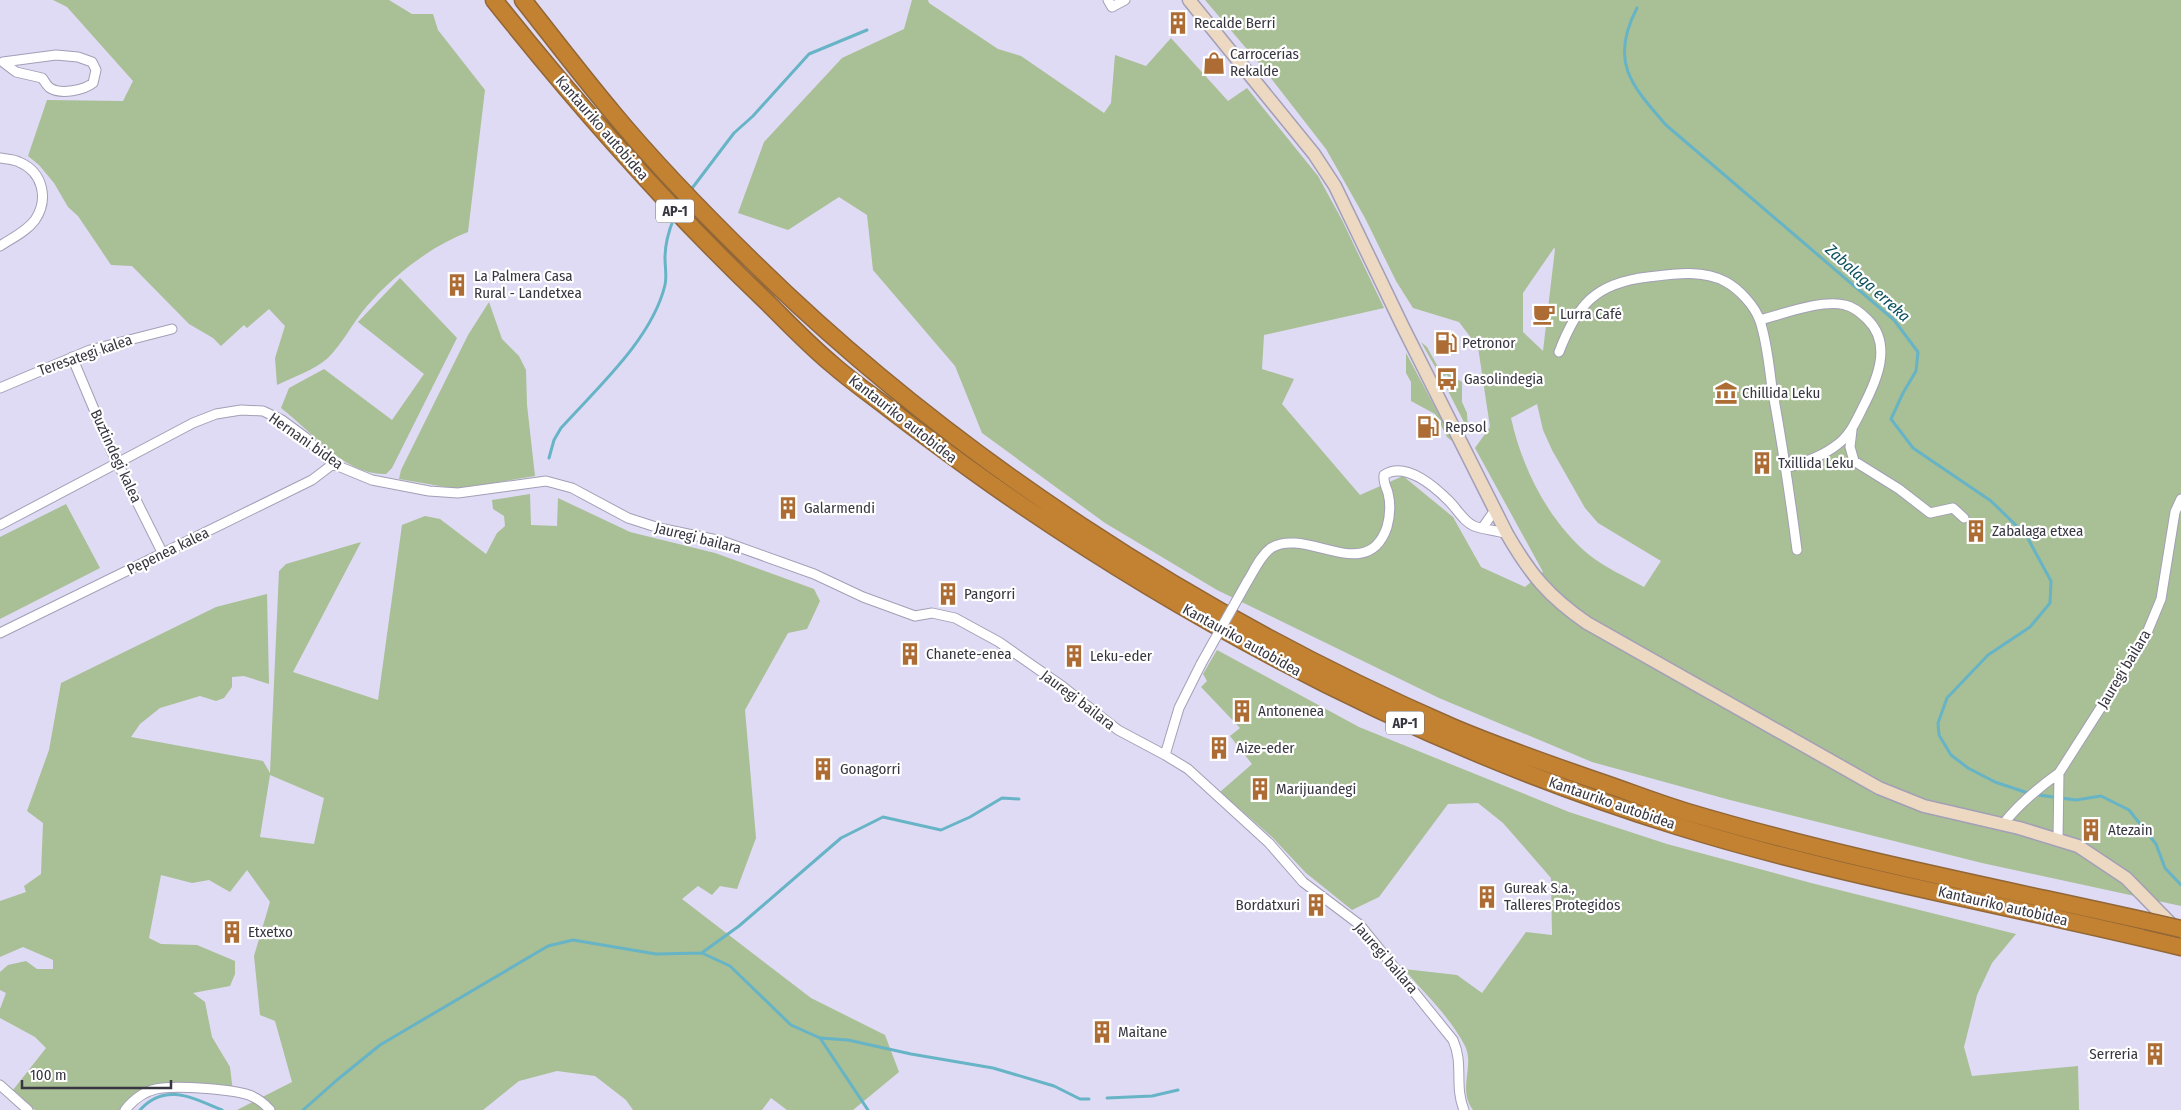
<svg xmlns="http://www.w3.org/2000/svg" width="2181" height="1110" font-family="'Fira Sans Condensed',sans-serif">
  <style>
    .green { fill: #a9bf95; fill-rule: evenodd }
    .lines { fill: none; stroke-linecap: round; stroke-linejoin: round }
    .stream { stroke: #67b4c6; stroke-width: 3 }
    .street-casing { stroke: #a29fb6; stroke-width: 11 }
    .secondary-casing { stroke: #a29fb6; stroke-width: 15 }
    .highway-casing { stroke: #926737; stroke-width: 19 }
    .street { stroke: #fff; stroke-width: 9 }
    .secondary { stroke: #edd9c2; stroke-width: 12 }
    .highway { stroke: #c38132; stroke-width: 16 }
    .street-bridge-casing { stroke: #a29fb6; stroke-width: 11; stroke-linecap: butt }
    .highway-bridge-casing { stroke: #926737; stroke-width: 19; stroke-linecap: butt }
    .street-bridge { stroke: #fff; stroke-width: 9 }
    .highway-bridge { stroke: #c38132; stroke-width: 16 }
    .labels { text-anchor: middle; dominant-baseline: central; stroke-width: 4.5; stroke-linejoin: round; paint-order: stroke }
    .shield { fill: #fff; stroke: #747279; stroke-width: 1 }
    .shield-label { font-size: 14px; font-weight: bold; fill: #383640 }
    .poi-label { font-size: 15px; fill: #383640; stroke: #fff; text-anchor: start }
    .street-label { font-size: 15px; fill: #383640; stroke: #fff }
    .water-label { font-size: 16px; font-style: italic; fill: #0c505e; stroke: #fff }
  </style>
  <rect width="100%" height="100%" fill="#dfdbf4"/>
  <path class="green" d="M53,0H389L412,14H433L438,30L485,90L468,232C431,246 394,275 367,306C353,322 343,343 328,358C314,370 294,377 277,385L275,358L285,326L269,309L247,328L244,325L221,346L213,338L189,324L132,266L111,265L78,216L68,207L54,183L39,165L28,156L47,100L123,101L133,81L67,7Z
    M912,0H928L929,3L998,49L1021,56L1104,113L1111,103L1115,55L1146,66L1171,38L1228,101L1247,88L1318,176L1342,220L1384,308L1264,335L1262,369L1294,379L1282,404L1360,495L1403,476L1453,517L1481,567L1525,587L1543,572L1475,448L1490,427L1478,347L1459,322L1413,308L1396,281L1365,218L1326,149L1263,68L1205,0H2181V906L1982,863L1730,800L1592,762L1439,698L1217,590L1105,523L982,433L955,366L873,270L867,215L839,197L788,230L738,213L764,142L842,58L904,29ZM1554,248L1555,249L1543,351L1523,332V293ZM1537,404L1543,430L1552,450L1585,508L1598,523L1661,561L1644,587C1626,577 1604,567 1588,554C1548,520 1522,468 1511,418Z
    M400,278L457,338L392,468L386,474C343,475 313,432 281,408L289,388L324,369L392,420L424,374L358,322Z
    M489,302L502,339L519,356L526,370L527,405L535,476L457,489L399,479L401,470L468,335Z
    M1421,342L1427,347L1438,367L1462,382V402L1467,413L1468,430L1447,389L1449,387L1447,384L1451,382L1447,375L1444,376L1438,372Z
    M1406,353L1452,439V441L1447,437L1435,414L1411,401V382L1406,373Z
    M530,494L531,525L557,526L558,498L630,532L715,553L814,589L820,601L807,629L788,633L745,710L756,838L737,889L720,886L712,895L698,886L682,899L811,998L885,1035L899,1072L853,1110H787L771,1098L762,1110H633L626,1100L595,1076L557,1071L519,1081L483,1110H237L292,1082L275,1021L260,1015L254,956L270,902L247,870L230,892L209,880L192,883L161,875L149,938L161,944L197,945L235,961V974L230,986L193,993L205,1002L212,1037L230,1067L233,1092C201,1089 142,1080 120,1110H35L13,1090L46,1048L35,1037L0,1018V1009L6,993L0,990V972L8,965L26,961L37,969H53V960L23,947L0,957V901L26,892L24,886L41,874L43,823L27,811L49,750L61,683L216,607L267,594L269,684L244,676L232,677V687L224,698L216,701L200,696L160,708L140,724L131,737L263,761L270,773L279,571L286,564L361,542L293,672L378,700L402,525L425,516L440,519L486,554L497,533L505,526L504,516L493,509L492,500ZM270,775L324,798L314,844L260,837Z
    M66,504L100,568L0,619V537Z
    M1217,650L1359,727L1569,812L1667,844L1811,883L2016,934L1992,963L1977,995L1964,1047L1972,1076L2078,1066L2079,1110H1473C1457,1089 1475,1066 1465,1046C1451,1018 1424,993 1404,969L1457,975L1482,993L1526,932L1552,935L1551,878L1503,823L1478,803L1448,804L1379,897L1352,910L1306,873L1272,837L1220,792L1252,764L1230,736L1240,728L1201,687L1207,681L1203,674Z"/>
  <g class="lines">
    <path class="stream" d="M1637,8C1609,61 1631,85 1666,125L1894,320L1918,352L1916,371L1903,393L1891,419L1913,448L1991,501L2026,535L2051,581L2050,603L2030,627L1988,655L1947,698L1938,723L1939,735L1951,755L1968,768L1995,782L2031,794L2076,800L2101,796L2129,810L2156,844L2165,868L2181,885
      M690,191L734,133L753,116L809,54L867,30
      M549,458L554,440L561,428C597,388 652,339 665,285C667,277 665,267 665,258C665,245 669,230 674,218
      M703,952L739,926L841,838L883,817L941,830L970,817L1002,798L1019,799
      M820,1038L868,1110
      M1107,1098L1152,1096L1178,1090
      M140,1110C165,1082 193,1098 222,1110
      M303,1110L337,1080L380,1045L548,946L573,940L656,954L702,953L730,966L791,1025L820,1038L848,1040L911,1054L993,1068L1054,1086L1080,1099H1089"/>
    <defs>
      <path id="street" d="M1108,0L1112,7L1125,0
        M56,55L78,57L92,62L96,70L93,83C84,90 61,95 50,88C47,86 44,80 42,78L16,72L3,62Z
        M0,158C6,159 14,159 19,162C43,172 49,199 35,220C26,232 12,238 0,246
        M1760,320C1783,314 1822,299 1845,305C1854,307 1861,313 1867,319C1893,344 1877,380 1863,407C1856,421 1850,435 1838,444C1822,457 1804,462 1786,468
        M1559,352C1577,305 1595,283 1648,277C1672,274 1703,269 1726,282C1739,289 1755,306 1760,321C1767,342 1769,366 1772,388C1782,442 1790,496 1797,550
        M72,357L112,452L163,554
        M0,388L90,350L172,329
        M1852,430L1850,447L1854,461L1899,489L1930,513L1953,508L1964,518
        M0,525L193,423L216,414L241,410L263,411L282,420L305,437L333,464L372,480L429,491L458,493L546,481L572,488L628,518L659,528L722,541L814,574L863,597L915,616L932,613L955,618L999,642L1062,686L1118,730L1165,755L1188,769L1269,843L1303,882L1360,925L1453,1040C1464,1064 1454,1086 1464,1110
        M1483,527L1495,510
        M1247,582C1254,571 1260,556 1271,548C1306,526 1367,586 1387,527C1390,516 1391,505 1388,493C1386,486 1383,483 1384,475C1405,461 1434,486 1449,501C1457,509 1464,522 1474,526C1484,530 1497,530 1507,534
        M0,633L312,480L333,464
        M1165,755L1179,708L1201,664
        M2003,824C2020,803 2038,788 2059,773
        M2058,839L2059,773L2144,640L2161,599L2175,512L2181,499
        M0,1085L28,1110
        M125,1110C133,1100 143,1092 156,1089C174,1085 231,1089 249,1095C257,1098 264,1103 270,1110"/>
      <path id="secondary" d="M1189,0L1314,154L1335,186L1403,327L1507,534C1530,574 1549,597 1587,623L1879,788L1924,806L2019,828L2078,846L2126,878L2175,928"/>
      <path id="highway" d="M494,0C579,107 669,209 768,303C789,324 810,346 833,365C850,380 870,394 888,408C930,440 973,472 1017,502C1221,641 1440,752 1677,826C1841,877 2014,906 2181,947
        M523,0C553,38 582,76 613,113C656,165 703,213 751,260C950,456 1197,616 1452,727C1499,747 1548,764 1597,781C1627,791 1657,803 1687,812C1838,857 1993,887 2146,921"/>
    </defs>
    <use href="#street" class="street-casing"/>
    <use href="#secondary" class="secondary-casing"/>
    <use href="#highway" class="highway-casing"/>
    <use href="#street" class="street"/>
    <use href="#secondary" class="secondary"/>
    <use href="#highway" class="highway"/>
    <defs>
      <path id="street-bridge" d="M1201,664L1247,582"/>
      <path id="highway-bridge" d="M2146,921L2181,929"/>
    </defs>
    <use href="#street-bridge" class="street-bridge-casing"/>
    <use href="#highway-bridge" class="highway-bridge-casing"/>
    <use href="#street-bridge" class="street-bridge"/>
    <use href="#highway-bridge" class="highway-bridge"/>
  </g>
  <defs>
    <symbol id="building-bare" viewBox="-9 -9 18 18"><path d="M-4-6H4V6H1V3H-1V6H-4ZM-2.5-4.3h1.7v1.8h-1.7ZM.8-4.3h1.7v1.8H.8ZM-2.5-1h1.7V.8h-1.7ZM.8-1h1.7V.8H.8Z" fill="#ac6c34" stroke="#fff" stroke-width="2.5" paint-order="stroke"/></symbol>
    <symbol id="shop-bare" viewBox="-9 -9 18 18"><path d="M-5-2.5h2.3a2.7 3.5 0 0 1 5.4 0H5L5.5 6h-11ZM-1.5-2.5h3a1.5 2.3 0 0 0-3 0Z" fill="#ac6c34" stroke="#fff" stroke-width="2.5" paint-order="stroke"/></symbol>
    <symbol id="cafe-bare" viewBox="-9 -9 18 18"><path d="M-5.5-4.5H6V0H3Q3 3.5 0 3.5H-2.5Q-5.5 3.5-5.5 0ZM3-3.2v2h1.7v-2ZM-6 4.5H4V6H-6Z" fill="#ac6c34" stroke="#fff" stroke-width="2.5" paint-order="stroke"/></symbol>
    <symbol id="fuel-bare" viewBox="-9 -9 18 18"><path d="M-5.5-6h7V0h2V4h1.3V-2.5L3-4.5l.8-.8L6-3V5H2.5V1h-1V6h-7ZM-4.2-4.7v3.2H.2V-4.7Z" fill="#ac6c34" stroke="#fff" stroke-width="2.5" paint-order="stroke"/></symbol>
    <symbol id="bus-bare" viewBox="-9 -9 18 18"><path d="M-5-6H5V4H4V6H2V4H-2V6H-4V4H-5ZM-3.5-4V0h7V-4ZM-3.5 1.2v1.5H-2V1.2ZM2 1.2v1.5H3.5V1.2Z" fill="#ac6c34" stroke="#fff" stroke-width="2.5" paint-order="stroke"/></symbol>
    <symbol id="museum-bare" viewBox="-9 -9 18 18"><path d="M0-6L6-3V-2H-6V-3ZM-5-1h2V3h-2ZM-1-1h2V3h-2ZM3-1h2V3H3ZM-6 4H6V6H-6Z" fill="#ac6c34" stroke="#fff" stroke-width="2.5" paint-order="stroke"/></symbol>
  </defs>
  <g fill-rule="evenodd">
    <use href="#building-bare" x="1162" y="7" width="32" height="32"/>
    <use href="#shop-bare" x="1198" y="47" width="32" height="32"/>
    <use href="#building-bare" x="441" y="269" width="32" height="32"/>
    <use href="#cafe-bare" x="1528" y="298" width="32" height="32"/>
    <use href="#fuel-bare" x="1430" y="327" width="32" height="32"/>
    <use href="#bus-bare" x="1431" y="363" width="32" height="32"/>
    <use href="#museum-bare" x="1710" y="377" width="32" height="32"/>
    <use href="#fuel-bare" x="1412" y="411" width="32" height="32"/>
    <use href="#building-bare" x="1746" y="447" width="32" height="32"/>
    <use href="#building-bare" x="772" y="492" width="32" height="32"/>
    <use href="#building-bare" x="1960" y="515" width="32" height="32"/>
    <use href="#building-bare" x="932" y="578" width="32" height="32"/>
    <use href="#building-bare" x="894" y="638" width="32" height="32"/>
    <use href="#building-bare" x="1058" y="640" width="32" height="32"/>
    <use href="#building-bare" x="1226" y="695" width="32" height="32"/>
    <use href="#building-bare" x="1203" y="732" width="32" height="32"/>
    <use href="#building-bare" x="807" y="753" width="32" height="32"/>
    <use href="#building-bare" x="1244" y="773" width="32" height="32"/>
    <use href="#building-bare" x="2075" y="814" width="32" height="32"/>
    <use href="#building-bare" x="1471" y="881" width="32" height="32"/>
    <use href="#building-bare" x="1300" y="889" width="32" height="32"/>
    <use href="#building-bare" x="216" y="916" width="32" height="32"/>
    <use href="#building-bare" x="1086" y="1016" width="32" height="32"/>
    <use href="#building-bare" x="2139" y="1038" width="32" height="32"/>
  </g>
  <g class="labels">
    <g class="shield">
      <rect x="656" y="199.5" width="38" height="23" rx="4"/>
      <rect x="1386" y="711.5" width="38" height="23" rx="4"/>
    </g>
    <g class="shield-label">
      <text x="675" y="211">AP-1</text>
      <text x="1405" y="723">AP-1</text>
    </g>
    <g class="poi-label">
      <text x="1194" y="23">Recalde Berri</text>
      <text x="1230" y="54">Carrocerías<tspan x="1230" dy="17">Rekalde</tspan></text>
      <text x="474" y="276">La Palmera Casa<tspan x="474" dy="17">Rural - Landetxea</tspan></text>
      <text x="1560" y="314">Lurra Café</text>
      <text x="1462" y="343">Petronor</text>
      <text x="1464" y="379">Gasolindegia</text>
      <text x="1742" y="393">Chillida Leku</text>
      <text x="1445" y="427">Repsol</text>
      <text x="1778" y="463">Txillida Leku</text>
      <text x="804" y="508">Galarmendi</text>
      <text x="1992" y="531">Zabalaga etxea</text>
      <text x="964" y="594">Pangorri</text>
      <text x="926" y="654">Chanete-enea</text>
      <text x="1090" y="656">Leku-eder</text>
      <text x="1258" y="711">Antonenea</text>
      <text x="1236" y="748">Aize-eder</text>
      <text x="840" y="769">Gonagorri</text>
      <text x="1276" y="789">Marijuandegi</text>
      <text x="2108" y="830">Atezain</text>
      <text x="1504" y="888">Gureak S.a.,<tspan x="1504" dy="17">Talleres Protegidos</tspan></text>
      <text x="1300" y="905" text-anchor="end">Bordatxuri</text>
      <text x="248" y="932">Etxetxo</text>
      <text x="1118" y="1032">Maitane</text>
      <text x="2138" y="1054" text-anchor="end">Serreria</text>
    </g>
    <g class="street-label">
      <text transform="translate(602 128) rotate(49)">Kantauriko autobidea</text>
      <text transform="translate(85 355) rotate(-19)">Teresategi kalea</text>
      <text transform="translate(903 419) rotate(38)">Kantauriko autobidea</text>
      <text transform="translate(306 441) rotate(35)">Hernani bidea</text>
      <text transform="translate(116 456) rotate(65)">Buztindegi kalea</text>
      <text transform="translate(698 538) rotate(14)">Jauregi bailara</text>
      <text transform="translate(168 551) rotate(-26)">Pepenea kalea</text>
      <text transform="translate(1242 640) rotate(29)">Kantauriko autobidea</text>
      <text transform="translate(2124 669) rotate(-59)">Jauregi bailara</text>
      <text transform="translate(1078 700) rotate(37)">Jauregi bailara</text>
      <text transform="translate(1612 803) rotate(19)">Kantauriko autobidea</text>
      <text transform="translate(2003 906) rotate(13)">Kantauriko autobidea</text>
      <text transform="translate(1386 958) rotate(49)">Jauregi bailara</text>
    </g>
    <g class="water-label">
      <text transform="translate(1868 283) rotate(42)">Zabalaga erreka</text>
    </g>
  </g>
  <path d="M22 1080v8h149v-8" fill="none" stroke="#383640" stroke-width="2.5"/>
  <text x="30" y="1080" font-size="15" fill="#383640" stroke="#ffffff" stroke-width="4" paint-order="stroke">100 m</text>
</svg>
